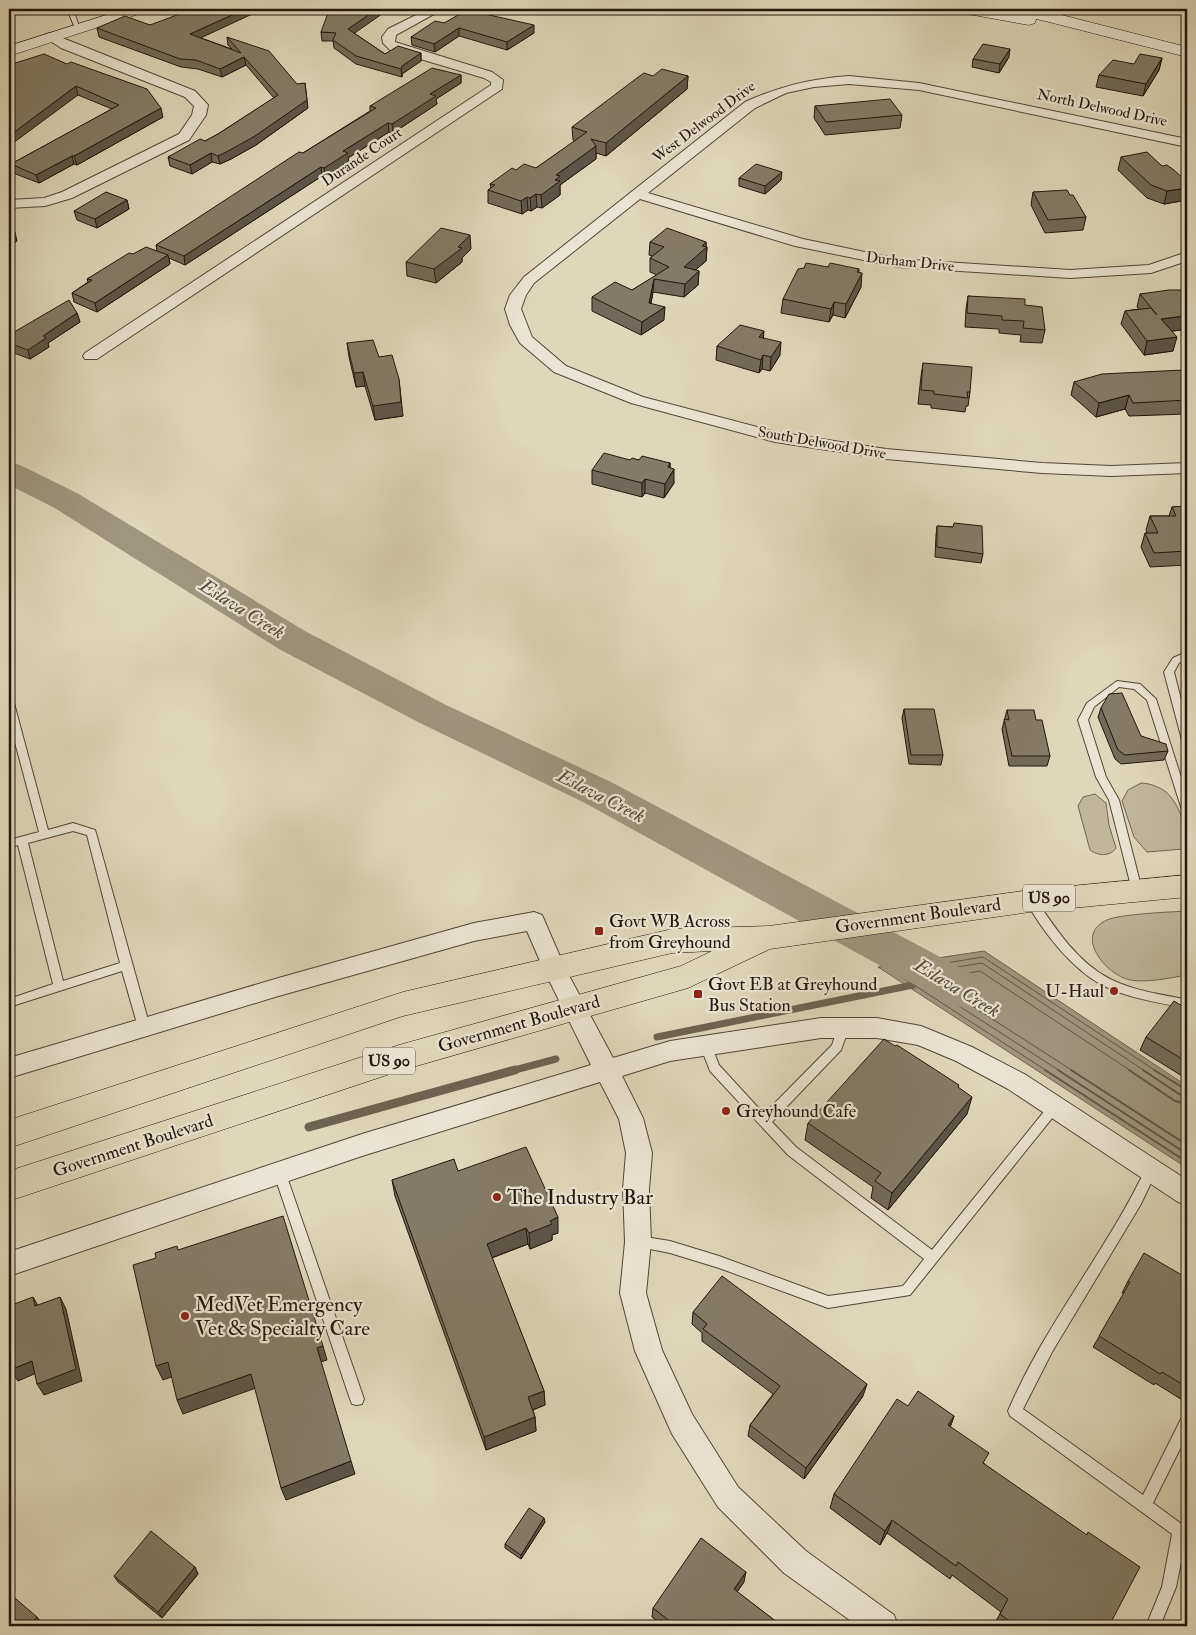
<svg xmlns="http://www.w3.org/2000/svg" width="1196" height="1635" font-family="'IM FELL Double Pica',serif">
  <style>
    .green { fill: #bfb69c; stroke: #706654 }
    .water { fill: #9f967f; stroke: #6d6351 }
    .lines { fill: none; stroke-linecap: round; stroke-linejoin: round }
    .shore-far1 { stroke: #605646; stroke-width: 1 }
    .shore { stroke: #605646; stroke-width: 2 }
    .stream-far1 { stroke: #6d6351; stroke-width: 7 }
    .stream { stroke: #6d6351; stroke-width: 9 }
    .river { fill: #9f967f; fill-rule: evenodd }
    .lane-casing { stroke: #514738; stroke-width: 2 }
    .street-casing { stroke: #514738; stroke-width: 2 }
    .secondary-casing { stroke: #22170c; stroke-width: 1 }
    .primary-casing { stroke: #22170c; stroke-width: 1 }
    .lane { fill: #eae5d2; fill-rule: evenodd }
    .street { fill: #eae5d2; fill-rule: evenodd }
    .secondary { fill: #eae5d2; fill-rule: evenodd }
    .primary { fill: #dfd7ba; fill-rule: evenodd }
    .wall { fill: #726a58; stroke: #22170c }
    .shaded-wall { fill: #5c5647; stroke: #22170c }
    .building { fill: #847b66; stroke: #22170c }
    .poi-dot { fill: #8f2418; stroke: #eae5d2; stroke-width: 2 }
    .labels { text-anchor: middle; dominant-baseline: central; stroke-width: 4.5; stroke-linejoin: round; paint-order: stroke }
    .far-street-label { font-size: 15px; fill: #22170c; stroke: #eae5d2 }
    .shield { fill: #eae5d2; stroke: #5e5547; stroke-width: 1 }
    .shield-label { font-size: 16px; font-weight: bold; fill: #22170c }
    .street-label { font-size: 18px; fill: #22170c; stroke: #eae5d2 }
    .poi-label { font-size: 18px; fill: #22170c; stroke: #eae5d2; text-anchor: start }
    .water-label { font-size: 19px; font-style: italic; fill: #544a3a; stroke: #eae5d2 }
    .near-poi-label { font-size: 21px; fill: #22170c; stroke: #eae5d2; text-anchor: start }
  </style>
  <rect width="100%" height="100%" fill="#dfd7ba"/>
  <filter id="stains"><feTurbulence type="fractalNoise" baseFrequency=".004" numOctaves="4"/><feColorMatrix values="0 0 0 0 .2 0 0 0 0 .09 0 0 0 0 .02 0 0 0 .5 -.17"/></filter>
  <radialGradient id="worn" r=".72"><stop offset=".6" stop-color="#630" stop-opacity="0"/><stop offset="1" stop-color="#630" stop-opacity=".3"/></radialGradient>
  <path class="green" d="M1141,783C1149,783 1160,787 1166,792C1178,802 1193,836 1183,849L1147,852L1134,837L1122,801L1128,790Z
    M1095,794L1106,803L1109,825L1116,848C1110,857 1098,856 1090,850L1078,806L1083,797Z
    M1187,911V975C1169,978 1148,983 1130,980C1106,975 1073,935 1107,920C1120,914 1170,912 1187,911Z"/>
  <path class="water" d="M984,951L1187,1086V1168L878,967Z"/>
  <g class="lines">
    <path class="shore-far1" d="M1047,1071L897,974L896,971L983,957L1156,1071
      M1060,1071L914,977L913,974L982,963L1145,1071
      M1073,1071L935,982L934,979L980,971L1131,1071"/>
    <path class="shore" d="M1045,1070L1187,1162
      M1058,1070L1187,1154
      M1071,1070L1187,1145
      M1129,1070L1175,1101L1187,1104
      M1143,1070L1179,1094L1187,1096
      M1154,1070L1187,1090"/>
    <path class="stream-far1" d="M657,1037L913,985
      M511,1071L556,1059"/>
    <path class="stream" d="M309,1127L515,1070"/>
    <path class="river" d="M9,462L20,465L77,493L305,631L446,705L611,782L976,976L983,989L976,1002L961,1007L946,1002L583,802L420,723L279,649L53,507L9,485Z"/>
    <defs>
      <path id="lane" d="M67,9H73L80,29L75,28Z
        M1184,653H1187V659L1179,663L1174,672L1187,723V743L1182,740L1164,672L1173,658Z
        M1117,681L1140,684L1156,699L1187,796V814L1182,810L1147,700L1134,689L1119,687L1094,707L1088,720L1106,777L1119,800L1142,890L1141,893H1133L1132,890L1109,800L1096,777L1078,720L1087,703Z
        M9,700L14,703L48,830L73,823L95,830L96,833L150,1027L148,1030L144,1032L140,1030L138,1027L122,971L9,1007V999L53,984L18,845L9,848V840L39,832L9,720ZM73,831L87,835L120,963L63,981L28,843Z
        M1031,897L1035,898C1055,928 1077,962 1110,979C1133,991 1162,994 1187,1000V1008C1159,1003 1128,998 1102,985C1072,969 1042,931 1026,901L1027,898Z
        M843,1023L847,1025L849,1028L841,1050L772,1122L796,1147L932,1250L1051,1103L1055,1102L1059,1103L1061,1107L910,1295L828,1308L719,1268L670,1253L635,1246L633,1242L635,1238L639,1236L670,1241L719,1256L828,1296L903,1286L924,1259L788,1155L710,1071L700,1045L702,1042L706,1040L710,1042L719,1065L764,1114L832,1045L839,1025Z
        M1151,1165L1155,1166L1157,1170L1141,1204L1052,1352L1023,1409L1143,1495L1182,1417L1187,1416V1435L1153,1503L1187,1528V1543L1185,1542L1176,1587L1160,1626H1146L1162,1587L1172,1534L1010,1416L1008,1411C1045,1324 1107,1251 1147,1166Z
        M280,1169L284,1170L286,1174L364,1399L362,1404L357,1405L352,1404L350,1399L274,1174L276,1170Z"/>
      <path id="street" d="M428,9H443L396,35L395,42L492,72L503,80L502,89L97,359H85L83,356L85,353L491,85V82L484,78L390,50L383,43L382,37L388,29Z
        M50,33L195,91L208,105L206,115L189,140L72,198L45,206L9,208V200L44,198L62,192L179,134L192,115L194,106L185,97L61,48L44,37L46,34Z
        M849,76L919,83L1187,139V147L919,90L849,84L814,87L786,93L755,108L648,193L803,239L898,259L1070,270L1149,265L1187,252V261L1151,273L1070,278L898,267L795,246L640,199L534,283L526,295L521,309L532,337L566,366L643,397L776,432L886,449L1042,463L1111,466L1187,463V473L1111,476L1042,473L886,459L775,442L631,403L554,372L520,343L510,325L505,309L510,295L524,277L745,102C781,86 809,79 849,76Z
        M534,912L542,915L565,968L613,1058L670,1041L821,1018H877L921,1026L972,1047L1026,1075L1187,1180V1205L1178,1202L1008,1089L956,1061L918,1045L877,1038H821L670,1061L622,1076L643,1118L652,1153L649,1189L651,1242L646,1293L662,1350L692,1414L738,1487L806,1551L894,1615L898,1626H858L784,1573L718,1507L672,1434L635,1351L620,1293L625,1242L623,1189L626,1153L619,1119L600,1082L362,1156L9,1276V1252L362,1134L591,1065L543,968L527,931L474,941L275,997L9,1078V1058L275,979L474,923Z"/>
      <path id="secondary" d="M125,9H148L145,12L9,56V46Z
        M960,9L1005,11L1003,9H1033L1046,11L1187,47V57L1045,21L1036,19L1035,23L1029,25L968,14Z"/>
      <path id="primary" d="M1187,875V897L1030,912L770,949L688,988L399,1071L9,1201V1171L399,1045L681,966L712,951L672,953L403,1016L9,1148V1120L403,992L672,929L769,926L1030,890Z"/>
    </defs>
    <use href="#lane" class="lane-casing"/>
    <use href="#street" class="street-casing"/>
    <use href="#secondary" class="secondary-casing"/>
    <use href="#primary" class="primary-casing"/>
    <use href="#lane" class="lane"/>
    <use href="#street" class="street"/>
    <use href="#secondary" class="secondary"/>
    <use href="#primary" class="primary"/>
  </g>
  <path class="wall" d="M1101,9H1122L1120,13L1101,10Z
    M1132,9H1145V11Z
    M444,23L534,33L507,50L459,36L435,52L412,45L411,37Z
    M150,25L201,38L232,49L228,45L227,37L308,108L256,145L231,159L220,164L212,162L192,174L170,166L168,157L205,141L218,134L274,98L246,65L222,77L198,69L181,67L99,37L97,28Z
    M321,32L354,33L385,54L421,53V61L402,74V77L356,64L334,48L333,41H322Z
    M44,54L163,117L77,165L74,164L39,183L13,173L11,164L112,109L78,95Z
    M1009,57L999,73L972,67L973,59Z
    M1162,58L1159,70L1143,96L1096,87L1099,75Z
    M461,75V83L436,99L437,104L393,133L389,132L348,158L349,161L325,177L322,176L185,265L169,258L170,264L97,312L74,302L72,293L88,282L87,279L133,254L157,251L156,245L370,111V106Z
    M653,76H688L687,89L606,156L596,153V159L560,185V195L542,208L537,207L531,211L528,210L522,214L488,203V190L491,188L490,184L516,170L536,168L575,141L573,140L572,127Z
    M815,106L902,115L900,128L825,135L814,118Z
    M1121,157L1162,166L1187,182V200L1164,204L1147,198L1118,170Z
    M739,178L781,180L765,194L739,186Z
    M1033,192L1070,195L1086,217L1083,230L1045,233L1031,205Z
    M127,200L129,209L97,228L77,220L74,211Z
    M650,242H706V247H707L706,261L695,270L699,271L698,285L684,297L653,292L651,304L664,320L641,335L592,311V297L632,290L657,275L650,272V258L652,256L649,255Z
    M471,249L462,258V262L436,283L407,276L406,262Z
    M828,267L859,269V273L861,287L845,318L833,315L829,322L781,313L783,299Z
    M1140,294L1187,296V323H1183L1181,330L1172,331L1173,351L1144,355L1121,324L1125,311L1139,309L1137,307Z
    M968,296L1025,305L1045,330L1042,343L1020,342L1021,335L999,333V329L965,327L966,309Z
    M77,313L80,322L48,343L49,347L30,359L9,351V335Z
    M763,337L780,355L770,371L762,369L759,373L716,360L717,346Z
    M347,343L379,357L403,416L375,420L365,386L356,387L349,357Z
    M923,363L970,392L968,406H966L965,412L931,408V405L918,404L921,376Z
    M1187,378V414L1129,416L1125,409L1096,417L1071,395L1074,382Z
    M630,460H639L670,463V468L674,483L664,498L645,493L642,497L592,484V470Z
    M1187,506V565L1150,567L1141,547L1145,533H1147L1146,530L1150,516H1169L1172,507Z
    M937,526L953,527L983,554L981,563L935,557L936,535Z
    M1101,708L1141,736L1168,751L1164,760L1121,764L1115,759L1098,717Z
    M904,709L943,755L941,765L909,764L902,718Z
    M1007,710L1036,720L1050,756L1047,766H1009L1002,729Z
    M1187,1009V1079L1140,1050L1146,1037Z
    M958,1088L967,1114L888,1210L871,1198L873,1187L805,1140L808,1123Z
    M458,1171L558,1233L552,1235V1240L530,1249L528,1244L492,1258L544,1391L545,1405L533,1410L535,1417L536,1431L486,1450L395,1196L392,1180Z
    M1128,1281L1187,1332V1397L1184,1401L1155,1383L1154,1385L1093,1347L1124,1294L1122,1293Z
    M693,1312L863,1396L804,1479L748,1436L750,1425L773,1394L702,1341V1333L692,1324Z
    M908,1406L954,1416L950,1427L984,1463L1109,1626H993L1001,1612L952,1575L950,1579L887,1533L880,1545L830,1508L834,1494Z
    M545,1522L521,1559L505,1548V1544Z
    M195,1567L198,1574L162,1618L118,1582L114,1576Z
    M744,1582L737,1592L782,1626H664L652,1617L653,1608Z"/>
  <path class="shaded-wall" d="M245,9H263L192,42L190,34Z
    M377,9H389L349,37L348,29Z
    M534,25V33L507,50V42Z
    M459,28V36L435,52L434,44Z
    M1010,49L1009,57L999,73L1000,64Z
    M421,53V61L402,74V77L401,69L402,66Z
    M244,57L246,65L222,77L220,69Z
    M1162,58L1159,70L1143,96L1146,84Z
    M461,75V83L436,99L437,104L393,133L392,124L430,94Z
    M688,76L687,89L606,156V143Z
    M305,83L308,108L256,145L231,159L220,164L218,156Z
    M76,86L78,95L9,146V136Z
    M161,108L163,117L77,165L74,156Z
    M388,123L389,132L348,158L349,161L325,177L324,168L343,151Z
    M596,146V159L560,185V195L542,208L541,195L555,180L556,175Z
    M211,153L212,162L192,174L190,165Z
    M72,156L74,164L39,183L36,175Z
    M321,167L322,176L185,265L184,256Z
    M782,172L781,180L765,194V186Z
    M1187,188V200L1164,204L1167,191Z
    M536,194L537,207L531,211L530,198Z
    M527,197L528,210L522,214L521,201Z
    M127,200L129,209L97,228L95,219Z
    M15,232L17,241L9,249V237Z
    M470,235L471,249L462,258V262L436,283L434,269Z
    M706,242V248L707,247L706,261L684,280V267L702,246Z
    M168,255L170,264L97,312L95,303Z
    M699,271L698,285L684,297L685,284Z
    M862,273L861,287L845,318L846,304Z
    M654,279L653,292L648,316L649,303Z
    M834,302L833,315L829,322L831,309Z
    M665,307L664,320L641,335L642,322Z
    M77,313L80,322L48,343L49,347L30,359L28,350L43,336Z
    M1185,316L1181,330L1157,333L1161,319Z
    M764,331L763,344L759,337Z
    M1177,337L1173,351L1144,355L1147,341Z
    M781,342L780,355L770,371L771,357Z
    M763,355L762,369L759,373L761,360Z
    M363,372L365,386L356,387L354,373Z
    M399,379L403,416L375,420L373,406Z
    M1129,395L1125,409L1096,417L1099,403Z
    M670,463V476L674,469V483L664,498L665,484L668,467Z
    M645,479V493L642,497V483Z
    M972,1097L967,1114L888,1210L892,1193Z
    M558,1217V1233L552,1235V1240L530,1249L529,1233L550,1221Z
    M526,1228L528,1244L488,1259L487,1244Z
    M33,1297L40,1309L35,1306Z
    M60,1297L66,1309L82,1381L44,1395L37,1384Z
    M323,1346L327,1360L321,1362L317,1348Z
    M32,1361L39,1372L18,1381L10,1370Z
    M168,1362L174,1376L163,1380L156,1366Z
    M251,1374L256,1388L183,1414L177,1400Z
    M867,1384L863,1396L804,1479L806,1468Z
    M544,1391L545,1405L529,1411L528,1397Z
    M954,1416L949,1431L948,1425Z
    M535,1417L536,1431L486,1450L484,1437Z
    M351,1461L355,1474L286,1500L281,1488Z
    M544,1518L545,1522L521,1559V1555Z
    M892,1520L887,1533L880,1545L885,1531Z
    M195,1567L198,1574L162,1618L158,1612Z
    M746,1572L744,1582L732,1599L734,1589Z
    M37,1617L42,1623L39,1626H29Z"/>
  <path class="building" d="M193,9H245L190,34L241,53L227,37L269,51L297,84L305,83L307,100L255,136L230,150L218,156L211,153L190,165L168,157L200,139L205,141L218,134L278,95L244,57L220,69L196,60L180,59L97,28L125,16L150,25Z
    M331,9H377L348,29L385,54L398,46L421,53L402,66L401,69L356,56L333,40L336,33L321,32L329,10Z
    M467,10L534,25L507,42L459,28L434,44L411,37L435,21L444,23Z
    M983,44L1010,49L1000,64L973,59Z
    M44,54L67,64L71,62L147,89L161,108L74,156H72L36,175L11,164L119,105L76,86L9,136V65Z
    M1140,54L1162,58L1146,84L1099,75L1113,60L1134,64Z
    M432,68L461,75L430,94L436,96L392,124L388,123L343,151L348,153L324,168L321,167L184,256L156,245L299,152L303,153L376,108L370,106Z
    M662,69L688,76L606,143L591,139L596,146L556,175L560,176L555,180L560,181L541,195L536,194L530,198L527,197L521,201L488,190L495,185L490,184L512,168L516,170L524,164L536,168L587,132L572,127L641,75L644,73L653,76Z
    M890,99L902,115L826,122L815,106Z
    M1147,152L1162,166L1167,165L1174,170L1187,182V188L1167,191L1151,185L1121,157Z
    M756,164L782,172L765,186L739,178Z
    M1067,190L1070,195H1073L1086,217L1048,220L1033,192Z
    M106,192L127,200L95,219L74,211Z
    M441,228L470,235L458,247L462,248L434,269L406,262Z
    M667,228L706,242L702,246L707,247L684,267L699,271L685,284L654,279L649,303L665,307L642,322L592,297L615,282L632,290L669,267L650,258L664,247L650,242Z
    M9,231L15,232L9,237Z
    M146,247L168,255L95,303L72,293L92,280L87,279L129,253L133,254Z
    M806,263L828,267L830,263L859,269L857,272L862,273L846,304L834,302L831,309L783,299L798,269L804,268Z
    M1169,290H1182L1187,296V310H1181L1185,316L1161,319L1177,337L1147,341L1125,311L1151,308L1157,315L1140,294Z
    M968,296L1025,299V305L1042,307L1045,330L1023,328L1024,321L1002,320V316L967,313Z
    M69,300L77,313L43,336L46,338L28,350L9,343V335Z
    M740,325L764,331L759,337L781,342L771,357L763,355L761,360L717,346Z
    M373,340L379,357L392,355L399,379L401,402L373,406L363,372L354,373L347,343Z
    M923,363L972,367L970,392H967L968,398L934,394V391L921,390Z
    M1183,370L1187,378V400L1133,403L1129,395L1099,403L1074,382L1102,374Z
    M604,453L630,460L632,458L639,460L642,456L670,463L668,467L674,469L665,484L645,479L642,483L592,470Z
    M1187,506V551L1154,553L1145,533H1158L1150,516H1176L1172,507Z
    M954,523L982,526L983,554L937,547V526L953,527Z
    M1122,693L1141,736L1166,744L1168,751L1125,755L1118,750L1101,708L1109,694Z
    M904,709H934L943,755H911Z
    M1007,710H1034L1036,720H1042L1050,756H1012L1004,719L1009,720Z
    M1174,1001L1187,1009V1062L1146,1037Z
    M884,1039L895,1046L897,1045L959,1085L958,1087L972,1097L892,1193L875,1181L881,1173L808,1123Z
    M526,1147L558,1217L550,1221L552,1224L529,1233L526,1228L487,1244L544,1391L528,1397L535,1417L484,1437L392,1180L454,1159L458,1171Z
    M283,1216L323,1346L317,1348L351,1461L281,1488L251,1374L177,1400L168,1362L156,1366L133,1265L156,1258L155,1253L177,1246L178,1250Z
    M1144,1253L1187,1278V1326L1185,1330L1187,1332V1387L1162,1372L1160,1374L1099,1336L1130,1282L1128,1281Z
    M722,1276L867,1384L806,1468L750,1425L780,1386L703,1329L707,1324L693,1312Z
    M33,1297L35,1306L60,1297L76,1369L37,1384L32,1361L10,1370L9,1361V1306Z
    M918,1391L954,1416L948,1425L989,1453L983,1463L1087,1535L1088,1532L1140,1567L1109,1626H1016L1000,1614L1008,1599L958,1562L956,1566L892,1520L885,1531L834,1494L897,1399L908,1406Z
    M529,1508L544,1518L521,1555L505,1544Z
    M151,1531L195,1567L158,1612L114,1576Z
    M701,1538L746,1572L734,1589L782,1626H676L653,1608Z
    M9,1593L37,1617L29,1626H9Z"/>
  <g class="poi-dot">
    <rect x="594" y="926" width="10" height="10" rx="2.5"/>
    <circle cx="1114" cy="991" r="5"/>
    <rect x="693" y="989" width="10" height="10" rx="2.5"/>
    <circle cx="726" cy="1111" r="5"/>
    <circle cx="497" cy="1197" r="5"/>
    <circle cx="185" cy="1316" r="5"/>
  </g>
  <g class="labels">
    <g class="far-street-label">
      <text transform="translate(1102 108) rotate(12)">North Delwood Drive</text>
      <text transform="translate(704 122) rotate(-37)">West Delwood Drive</text>
      <text transform="translate(362 157) rotate(-34)">Durande Court</text>
      <text transform="translate(910 262) rotate(6)">Durham Drive</text>
      <text transform="translate(822 443) rotate(10)">South Delwood Drive</text>
    </g>
    <g class="shield">
      <rect x="1023" y="884.5" width="52" height="27" rx="4"/>
      <rect x="363" y="1047.5" width="52" height="27" rx="4"/>
    </g>
    <g class="shield-label">
      <text x="1049" y="898">US 90</text>
      <text x="389" y="1061">US 90</text>
    </g>
    <g class="street-label">
      <text transform="translate(918 916) rotate(-8)">Government Boulevard</text>
      <text transform="translate(519 1024) rotate(-16)">Government Boulevard</text>
      <text transform="translate(133 1146) rotate(-18)">Government Boulevard</text>
    </g>
    <g class="poi-label">
      <text x="609" y="921">Govt WB Across<tspan x="609" dy="21">from Greyhound</tspan></text>
      <text x="708" y="984">Govt EB at Greyhound<tspan x="708" dy="21">Bus Station</tspan></text>
      <text x="1104" y="991" text-anchor="end">U-Haul</text>
      <text x="736" y="1111">Greyhound Cafe</text>
    </g>
    <g class="water-label">
      <text transform="translate(242 609) rotate(32)">Eslava Creek</text>
      <text transform="translate(601 796) rotate(27)">Eslava Creek</text>
      <text transform="translate(957 988) rotate(31)">Eslava Creek</text>
    </g>
    <g class="near-poi-label">
      <text x="507" y="1197">The Industry Bar</text>
      <text x="195" y="1304">MedVet Emergency<tspan x="195" dy="24">Vet &amp; Specialty Care</tspan></text>
    </g>
  </g>
  <rect width="1196" height="1635" fill="none" stroke="#dfd7ba" stroke-width="30"/>
  <rect x="10" y="10" width="1176" height="1615" fill="none" stroke="#22170c" stroke-width="2.5"/>
  <rect x="15" y="15" width="1166" height="1605" fill="none" stroke="#22170c"/>
  <rect width="100%" height="100%" filter="url(#stains)"/>
  <rect width="100%" height="100%" fill="url(#worn)"/>
</svg>
